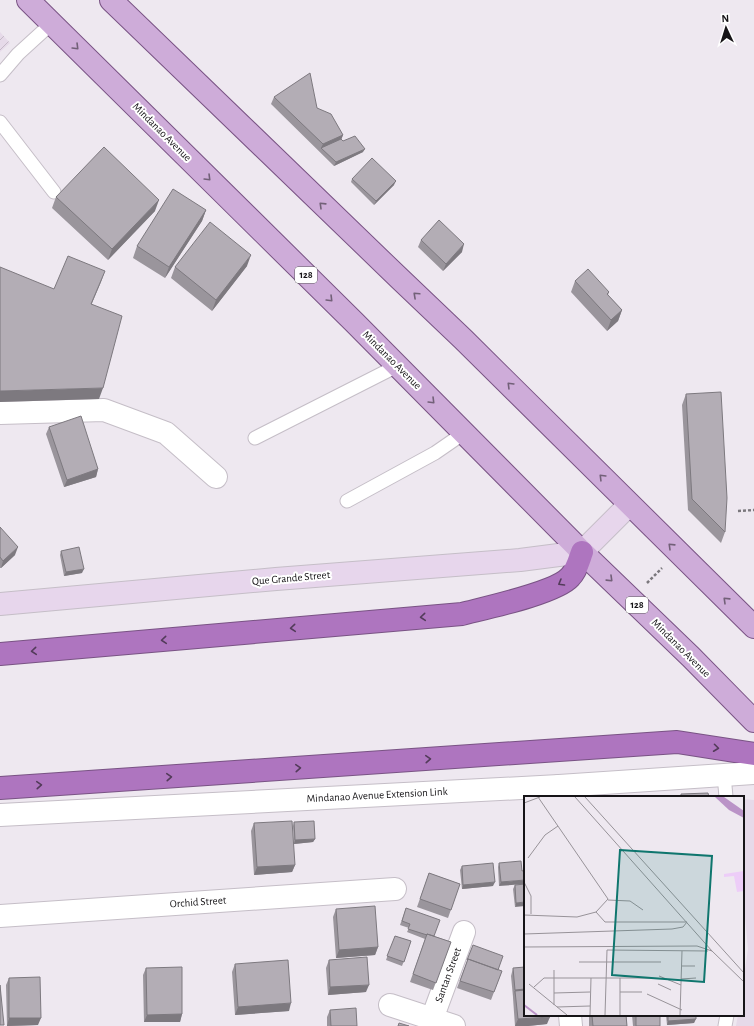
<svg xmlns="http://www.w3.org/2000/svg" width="754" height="1026" font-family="'Alegreya Sans',sans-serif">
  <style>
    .built { fill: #e6dae9 }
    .industrial { fill: url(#industrial-furrows) }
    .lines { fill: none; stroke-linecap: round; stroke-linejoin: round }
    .service-casing { stroke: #c5bec7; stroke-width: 15 }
    .minor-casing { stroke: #c5bec7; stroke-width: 24 }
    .tertiary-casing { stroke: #c5bec7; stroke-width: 24 }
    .secondary-casing { stroke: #c5bec7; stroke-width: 24 }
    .primary-casing { stroke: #795384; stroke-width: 24 }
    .motorway-casing { stroke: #795384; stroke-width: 24 }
    .path { stroke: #7b787d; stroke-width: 2.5; stroke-dasharray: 3 2; stroke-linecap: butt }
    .service { stroke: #fff; stroke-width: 13 }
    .minor { stroke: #fff; stroke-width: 22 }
    .tertiary { stroke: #fff; stroke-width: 22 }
    .secondary { stroke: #e7d6ec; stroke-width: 22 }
    .primary { stroke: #ceacd9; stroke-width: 22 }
    .motorway { stroke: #ae75bf; stroke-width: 22 }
    .wall { fill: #9a959c }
    .shaded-wall { fill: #7d797f }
    .building { fill: #b3adb5; stroke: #7d797f }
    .oneway { stroke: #726078 }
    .oneway2 { stroke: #533b5a }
    .labels { text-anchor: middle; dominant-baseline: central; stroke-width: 4; stroke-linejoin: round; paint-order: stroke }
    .shield { fill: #fff; stroke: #5c5a5d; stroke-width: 1 }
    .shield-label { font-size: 10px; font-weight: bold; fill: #161417 }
    .street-label { font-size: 11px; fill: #161417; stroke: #fff }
    .inset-river { fill: none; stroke: #ba93c7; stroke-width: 2 }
    .inset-road { fill: none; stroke: #989399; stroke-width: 1 }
    .view { fill: #0f766e; fill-opacity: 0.15; stroke: #0f766e; stroke-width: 2 }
    .inset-edge { fill: none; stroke: #161417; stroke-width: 2 }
  </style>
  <defs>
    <pattern id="industrial-furrows" width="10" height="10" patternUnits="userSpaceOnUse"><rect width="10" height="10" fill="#e6dae9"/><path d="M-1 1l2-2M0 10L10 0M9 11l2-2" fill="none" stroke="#c5bac7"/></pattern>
  </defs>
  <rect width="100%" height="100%" fill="#eee8f0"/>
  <path class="built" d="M743,799L754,800V1026H736L738,1015H743V982L748,949L743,896Z"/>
  <path class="industrial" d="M0,32L10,43L0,52Z"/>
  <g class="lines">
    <defs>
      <path id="service" d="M0,75L18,54L52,23
        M0,122L54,192
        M255,438L397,366
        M347,501L435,453L464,433
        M724,775L726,797
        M725,1026L727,1015"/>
      <path id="minor" d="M0,413L104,410L166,433L216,477
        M0,815L559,786
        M0,916L395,889
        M390,1005L454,1026
        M432,1019L464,932"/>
      <path id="tertiary" d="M560,797L559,786L754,773
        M570,1015L571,1026"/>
      <path id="secondary" d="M0,604L276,579L520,560L582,552L629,505"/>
      <path id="primary" d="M28,0L354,322L582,552L691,657L754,721
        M111,0L399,278L463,339L754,627"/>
      <path id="motorway" d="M0,654L462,614C485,608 556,593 570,577C577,570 579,560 582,552
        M0,788L677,742L754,754"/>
    </defs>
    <use href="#service" class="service-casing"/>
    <use href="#minor" class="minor-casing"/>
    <use href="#tertiary" class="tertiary-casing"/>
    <use href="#secondary" class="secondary-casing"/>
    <use href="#primary" class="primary-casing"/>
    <use href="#motorway" class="motorway-casing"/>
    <path class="path" d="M738,511L754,510
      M647,583L662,568"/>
    <use href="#service" class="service"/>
    <use href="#minor" class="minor"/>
    <use href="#tertiary" class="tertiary"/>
    <use href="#secondary" class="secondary"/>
    <use href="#primary" class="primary"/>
    <use href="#motorway" class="motorway"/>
  </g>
  <path class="wall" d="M274,97L317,108L343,135L341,139L343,141L363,152L334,166L271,104Z
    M352,179L394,185L374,205L351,182Z
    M56,197L155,211L108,260L52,208Z
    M206,210L202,221L165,278L133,258L137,246Z
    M421,240L462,252L443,271L418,247Z
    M247,266L212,311L171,278L175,267Z
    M575,281L609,292L608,295L622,310L618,321L607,331L571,292Z
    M686,394L725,532L721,543L688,510L682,405Z
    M49,427L98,469L96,477L64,487L46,434Z
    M0,527L15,555L1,568H0Z
    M61,551L82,573L64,576L60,555Z
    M294,822L315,839L313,842L294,844L293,826Z
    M254,823L295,865L292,872L254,875L251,831Z
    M499,863L522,871L499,886L498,867Z
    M462,866L493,886L462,889L460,870Z
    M429,873L460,884L448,918L417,907Z
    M525,884L515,907L513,889L515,885Z
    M406,908L434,936L451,942L433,990L410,982L425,939L407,932L409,928L400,925Z
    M336,909L378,947L375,955L336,958L333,917Z
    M395,936L411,941L402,966L386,960Z
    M473,945L498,970L502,971L491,1000L457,988Z
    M329,960L366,992L328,995L326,968Z
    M235,964L289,1011L235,1015L232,972Z
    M146,968L182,1014L180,1022H144L143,975Z
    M513,968L547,1024L528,1026H515L513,998V997L511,976Z
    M9,978L38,1025L7,1026L6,985Z
    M330,1010L357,1026H327V1017Z
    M589,1015H626L627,1026H589Z
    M632,1015H660V1026H633Z
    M666,1015H696L694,1023L667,1025Z"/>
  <path class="shaded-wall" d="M343,135L340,143L321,148L323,144Z
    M365,149L363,152L334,166L336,162Z
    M396,181L394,185L374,205L376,201Z
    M159,200L155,211L108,260L112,249Z
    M206,210L202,221L165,278L169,267Z
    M464,244L462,252L443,271L446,264Z
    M251,255L247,266L212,311L216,300Z
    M105,271L101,282L87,315L91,304Z
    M622,310L618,321L607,331L611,320Z
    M103,388L99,399L0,402V391Z
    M98,469L96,477L64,487L67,480Z
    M18,547L15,555L1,568L3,561Z
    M84,569L82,573L64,576L66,572Z
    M315,839L313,842L294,844L295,840Z
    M295,865L292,872L254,875L257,867Z
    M525,880V884L499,886L501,882Z
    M495,882L493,886L462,889L463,885Z
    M525,902V906L515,907L516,903Z
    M378,947L375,955L336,958L339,950Z
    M369,985L366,992L328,995L330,987Z
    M525,989V996L515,991L513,997L515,990Z
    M291,1003L289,1011L235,1015L238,1007Z
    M182,1014L180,1022H144L147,1015Z
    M550,1017L547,1024L528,1026H515L518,1019Z
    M9,1018H41L38,1025L7,1026Z
    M696,1019L694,1023L667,1025L668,1021Z"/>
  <path class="building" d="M310,73L317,108L331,114L343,135L323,144L274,97Z
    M355,136L365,149L336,162L321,148L341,139L343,141Z
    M104,147L159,200L112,249L56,197Z
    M372,158L396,181L376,201L352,179Z
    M173,189L206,210L169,267L137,246Z
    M439,220L464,244L446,264L421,240Z
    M210,222L251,255L216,300L175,267Z
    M68,256L105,271L91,304L122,316L103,388L0,391V267L54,289Z
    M588,269L609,292L607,294L622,310L611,320L575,281Z
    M721,392L727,498L725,532L692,499L686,394Z
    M81,416L98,469L67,480L49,427Z
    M0,527L18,547L3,561L0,557Z
    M79,547L84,569L66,572L61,551Z
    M708,793L709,797H681V794Z
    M676,796V797H661Z
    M292,821L295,865L257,867L254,823Z
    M314,821L315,839L295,840L294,822Z
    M521,861L522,871L525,870V880L501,882L499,863Z
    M493,863L495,882L463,885L462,866Z
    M429,873L460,884L451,910L420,899Z
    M525,884V902L516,903L515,885Z
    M375,906L378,947L339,950L336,909Z
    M406,908L440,920L434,936L427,934V935L408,929L410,924L402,921Z
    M427,934L451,942L436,983L413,974Z
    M395,936L411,941L404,962L387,956Z
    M473,945L503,956L498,970L468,959L467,960Z
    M367,957L369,985L330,987L329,960Z
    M468,959L502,971L494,992L460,981Z
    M288,960L291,1003L238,1007L235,964Z
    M182,967V1014L147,1015L146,968Z
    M525,967V989L515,990L513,968Z
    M40,977L41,1018H9V978Z
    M0,985L4,1025H0Z
    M525,990V1015H550V1017L518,1019L515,991Z
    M356,1008L357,1026H331L330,1010Z
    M592,1015H626L627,1026H593Z
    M636,1015H660V1026H636Z
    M668,1015H696V1019L668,1021Z
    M399,1023L409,1026H398Z"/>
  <defs><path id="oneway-chevron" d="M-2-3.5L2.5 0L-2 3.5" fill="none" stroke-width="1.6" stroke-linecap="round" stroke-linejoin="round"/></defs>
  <g class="oneway">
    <use href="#oneway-chevron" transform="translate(76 47) rotate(45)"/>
    <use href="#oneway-chevron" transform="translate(208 178) rotate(45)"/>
    <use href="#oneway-chevron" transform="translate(322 205) rotate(-136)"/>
    <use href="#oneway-chevron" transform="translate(416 295) rotate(-137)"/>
    <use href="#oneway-chevron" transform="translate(330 299) rotate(45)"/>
    <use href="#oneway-chevron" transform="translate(510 385) rotate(-135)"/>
    <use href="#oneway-chevron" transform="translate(432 401) rotate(45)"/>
    <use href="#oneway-chevron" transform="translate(602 477) rotate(-135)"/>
    <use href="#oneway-chevron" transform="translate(671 546) rotate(-136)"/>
    <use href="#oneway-chevron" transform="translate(610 579) rotate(44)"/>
    <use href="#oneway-chevron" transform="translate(726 600) rotate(-136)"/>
  </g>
  <g class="oneway2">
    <use href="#oneway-chevron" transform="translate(561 583) rotate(150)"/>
    <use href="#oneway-chevron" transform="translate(423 617) rotate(175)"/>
    <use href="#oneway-chevron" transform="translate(293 628) rotate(175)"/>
    <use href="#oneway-chevron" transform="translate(164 640) rotate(175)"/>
    <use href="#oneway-chevron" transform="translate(34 651) rotate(175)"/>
    <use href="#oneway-chevron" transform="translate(716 748) rotate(7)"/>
    <use href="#oneway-chevron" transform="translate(428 759) rotate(-4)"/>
    <use href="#oneway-chevron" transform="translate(298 768) rotate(-4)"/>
    <use href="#oneway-chevron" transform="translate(169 777) rotate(-4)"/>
    <use href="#oneway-chevron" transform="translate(39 785) rotate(-4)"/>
  </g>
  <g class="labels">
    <g class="shield">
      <rect x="295" y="267" width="22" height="16" rx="3"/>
      <rect x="626" y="597" width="22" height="16" rx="3"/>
    </g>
    <g class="shield-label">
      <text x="306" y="275">128</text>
      <text x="637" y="605">128</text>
    </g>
    <g class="street-label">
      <text transform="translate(162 132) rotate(45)">Mindanao Avenue</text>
      <text transform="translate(392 360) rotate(45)">Mindanao Avenue</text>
      <text transform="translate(291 578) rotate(-5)">Que Grande Street</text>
      <text transform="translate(681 648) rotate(45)">Mindanao Avenue</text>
      <text transform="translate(377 795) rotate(-3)">Mindanao Avenue Extension Link</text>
      <text transform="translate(198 902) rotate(-4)">Orchid Street</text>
      <text transform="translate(448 975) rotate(-70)">Santan Street</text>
    </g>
  </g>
  <g transform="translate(524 796)">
    <rect width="220" height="220" fill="#eee8f0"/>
    <path d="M220,75V95L213,96L210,80L200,81V78Z" fill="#edcdf8"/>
    <path d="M191,1H200L220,15V22L205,14Z" fill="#ba93c7"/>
    <path class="inset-river" d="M0,209L13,219"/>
    <path class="inset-road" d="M14,1L84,103L72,116L81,126H163M51,1L188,155L220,186M61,1L220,177M0,7L16,1M4,62L21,39L34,30M0,86L7,100V118M84,104L106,105L119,114M0,119L53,121L72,116M0,138L148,133L159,131L163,126M0,151L173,150L188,155M55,166H137M158,170H171M30,174V209M135,180L157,189M96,182V219M157,183L172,182M5,188L43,219M134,188L147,194M10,191L20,182H127M96,196H118M30,197L66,196M123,198L158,214M33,211L66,210M66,219L67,182M81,219L83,154L184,155M156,219L158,155"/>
    <path class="view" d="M96,54L188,60L180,186L88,179Z"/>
    <rect width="220" height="220" class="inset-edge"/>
  </g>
  <g transform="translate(726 28) rotate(356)" stroke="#ffffff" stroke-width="3" paint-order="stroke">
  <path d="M0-3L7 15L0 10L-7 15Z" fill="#161417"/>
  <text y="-6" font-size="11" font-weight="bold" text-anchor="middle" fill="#161417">N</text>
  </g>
</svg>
